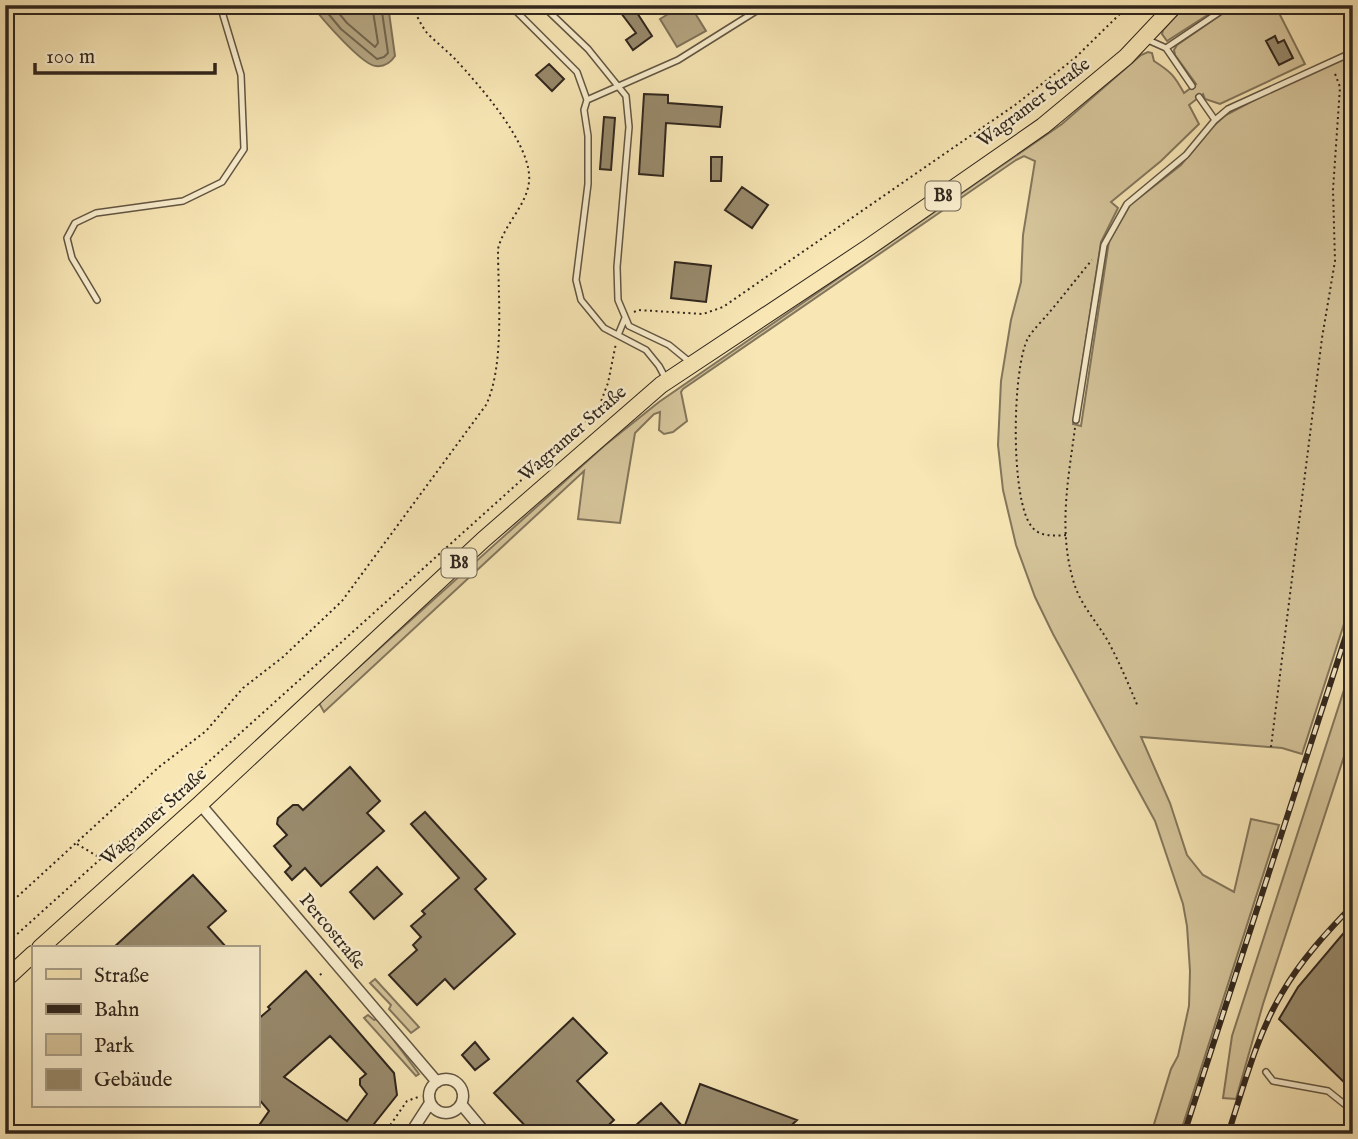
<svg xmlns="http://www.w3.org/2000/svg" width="1358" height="1139" font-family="'IM FELL English',serif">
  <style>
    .green { fill: #d6c59b; stroke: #83765c; stroke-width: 2 }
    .water { fill: #b4a581; stroke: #7f7259; stroke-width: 2 }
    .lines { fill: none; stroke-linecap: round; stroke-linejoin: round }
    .shore { stroke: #72664f; stroke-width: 2 }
    .building { fill: #988a6c; stroke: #30261d; stroke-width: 2; fill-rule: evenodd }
    .lane-casing { stroke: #625643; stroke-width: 8 }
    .street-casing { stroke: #625643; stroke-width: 13 }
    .primary-casing { stroke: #30261d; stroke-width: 18 }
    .path { stroke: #30261d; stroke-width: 2; stroke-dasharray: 2 3.5; stroke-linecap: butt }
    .lane { stroke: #faefcf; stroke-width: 5 }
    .street { stroke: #faefcf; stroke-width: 10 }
    .primary { stroke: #f8e6b5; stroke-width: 16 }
    .rail-casing { stroke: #30261d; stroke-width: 6 }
    .rail { stroke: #faefcf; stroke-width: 3.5; stroke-dasharray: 10; stroke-linecap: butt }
    .labels { text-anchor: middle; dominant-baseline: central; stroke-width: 5; stroke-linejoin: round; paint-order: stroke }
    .shield { fill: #faefcf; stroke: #6d6252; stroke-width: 2 }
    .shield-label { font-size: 18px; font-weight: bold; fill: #30261d }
    .street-label { font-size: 19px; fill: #30261d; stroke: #faefcf }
  </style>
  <rect width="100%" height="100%" fill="#f8e6b5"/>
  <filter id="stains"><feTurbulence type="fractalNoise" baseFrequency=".00286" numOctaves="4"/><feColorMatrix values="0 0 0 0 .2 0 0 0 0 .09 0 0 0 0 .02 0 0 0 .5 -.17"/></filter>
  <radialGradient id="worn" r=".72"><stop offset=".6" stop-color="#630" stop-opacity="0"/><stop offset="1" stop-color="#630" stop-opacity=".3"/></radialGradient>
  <path class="green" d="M1186,5H1223L1167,41L1162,34L1163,30Z
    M1235,5H1275L1305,64L1220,104L1205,99L1203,94L1189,105L1199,124L1161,161L1111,202L1118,208L1101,242L1073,424L1081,426L1109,241L1130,205L1181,165L1211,128L1226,115L1277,88L1353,55V596L1302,754L1282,748L1141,737L1170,803L1187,855L1203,875L1234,892L1251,819L1279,825L1180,1134H1151L1171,1069L1178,1056L1189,1006L1190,971L1187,926L1183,904L1155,821L1053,634L1035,597L1016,545L1003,490L998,445L1001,381L1011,320L1021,282L1023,235L1035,161L1024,156L1016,160L683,389L681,392L687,421L673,432L664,434L659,430L660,412L654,414L635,433L620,523L578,519L584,471L324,712L319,703L604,446L659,402L1062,124L1141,55L1148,52L1152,53L1154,61C1171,72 1174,75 1184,93L1196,84L1175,55L1174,50L1177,45Z
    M1353,662V729L1263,1004L1236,1099L1223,1098L1232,1036Z
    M375,979L419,1027L411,1033L389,1009L391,1005L370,983Z
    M368,1015L374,1020L378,1019L419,1074L416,1076L364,1018Z"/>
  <path class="water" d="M312,5H388L395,56C391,62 385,67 376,66C363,66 321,18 312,5Z
    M683,5H690L706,31L677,47L660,19Z"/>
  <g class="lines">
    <path class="shore" d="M321,5L341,29L377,59L384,57L388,53L381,5
      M332,5L347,23L375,47L378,43L372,5"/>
  </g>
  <path class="building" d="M615,5H632L652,36L633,50L626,40L636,33Z
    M1275,36L1278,43L1284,40L1293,58L1279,65L1266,41Z
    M549,64L564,79L552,91L536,75Z
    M644,94L668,95V103L722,107L720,127L666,123L663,176L639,174Z
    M604,117L615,118L611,170L600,169Z
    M711,157H722L721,181H711Z
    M742,187L768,205L752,228L725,210Z
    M675,262L711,266L706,302L671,298Z
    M350,767L380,801L367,813L384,831L321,886L305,868L292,880L285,872L291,866L274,846L287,835L277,824L278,818L293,805H298L303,810Z
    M425,812L486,879L475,889L515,934L454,989L445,979L417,1005L389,975L417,950L413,945L421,937L411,926L425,914L422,911L459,878L411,824Z
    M377,867L402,894L374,919L350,892Z
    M193,875L226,911L208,927L227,948H113Z
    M1353,922V1091L1279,1019L1298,987Z
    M306,971L394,1073L397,1095L366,1134H253L269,1111L257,1097V1020L270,1009L268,1007ZM330,1036L366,1074L360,1079V1085L367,1094L347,1121L284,1077Z
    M573,1018L607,1053L577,1081L614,1120L599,1134H533L494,1093Z
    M475,1042L489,1059L475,1070L462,1055Z
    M700,1084L797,1120L782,1134H626L661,1103L684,1128Z"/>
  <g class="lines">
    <defs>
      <path id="lane" d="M510,5L577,72L587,100
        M542,5L588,49L626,96L629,127L617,267L618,300L629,326L669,345L691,363
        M746,5L760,8
        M900,5L914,7L946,5
        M1148,40L1166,48L1230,5
        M1166,48L1192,86
        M1199,97L1215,120
        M97,300L72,258L67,238L75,223L96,213L183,201L222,182L244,149L241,75L220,5
        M618,335L625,318
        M666,379L659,366L646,350L604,328L581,300L576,280L588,184V136L584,110L587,100L678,60L761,8L770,5
        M1076,420L1104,245L1127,204L1186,155L1215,120L1228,109L1353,52
        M1266,1072L1273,1081L1328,1091L1353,1111"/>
      <path id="street" d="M200,804L437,1082
        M429 1096a17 17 0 1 1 34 0a17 17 0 1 1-34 0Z
        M461,1104L486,1134
        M410,1134L430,1103"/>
      <path id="primary" d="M40,948L200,804L483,540L661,385L869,247L1043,126L1126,57L1175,5
        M5,980L33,954"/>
    </defs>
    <use href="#lane" class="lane-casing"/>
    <use href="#street" class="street-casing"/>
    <use href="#primary" class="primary-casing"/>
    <path class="path" d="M634,312L638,310L703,314L723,307L1015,105L1075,58L1129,5
      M1075,428C1068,480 1058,532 1074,583C1081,606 1098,623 1109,643C1120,664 1129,685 1138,707
      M1066,535C1054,536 1040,537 1032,527C1010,502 1012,368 1028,338C1033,330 1042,321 1048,314C1063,296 1077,278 1092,260
      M1271,747L1322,338L1335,261L1333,190L1340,87L1334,71
      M77,844L102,859
      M5,908L159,767L206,731L243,688L283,657L342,601L486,405C505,365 498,294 498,249C504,224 526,207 529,182C533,145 479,85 455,59C446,50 436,42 427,33C421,25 416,14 411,5
      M323,917L339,936V940
      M5,945L597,412L608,383L616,343
      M320,975L323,972
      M384,1134L407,1101L421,1096"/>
    <use href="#lane" class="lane"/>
    <use href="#street" class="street"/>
    <use href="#primary" class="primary"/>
    <defs>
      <path id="rail" d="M1184,1134L1353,614
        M1228,1134C1244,1086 1256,1037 1282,993C1301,960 1327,932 1353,905"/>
    </defs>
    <use href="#rail" class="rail-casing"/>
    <use href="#rail" class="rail"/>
  </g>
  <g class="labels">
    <g class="shield">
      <rect x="925.5" y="181.5" width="35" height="29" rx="5"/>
      <rect x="441.5" y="548.5" width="35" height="29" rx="5"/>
    </g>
    <g class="shield-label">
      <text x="943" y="196">B8</text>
      <text x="459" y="563">B8</text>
    </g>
    <g class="street-label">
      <text transform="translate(1034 103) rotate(-37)">Wagramer Straße</text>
      <text transform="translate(573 434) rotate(-41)">Wagramer Straße</text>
      <text transform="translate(154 817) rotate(-42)">Wagramer Straße</text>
      <text transform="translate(332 932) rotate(50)">Percostraße</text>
    </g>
  </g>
  <rect width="1358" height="1139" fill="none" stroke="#f8e6b5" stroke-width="28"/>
  <rect x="7" y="7" width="1344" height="1125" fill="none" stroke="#30261d" stroke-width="3.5"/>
  <rect x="14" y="14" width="1330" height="1111" fill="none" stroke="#30261d" stroke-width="2"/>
  <rect x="32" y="946" width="228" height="161" fill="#faefcf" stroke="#a99f88" stroke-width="2"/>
  <rect x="46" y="969" width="35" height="10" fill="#f8e6b5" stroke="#a99f88" stroke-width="2"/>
  <text x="94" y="982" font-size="21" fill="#30261d">Straße</text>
  <rect x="46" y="1004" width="35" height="10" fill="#30261d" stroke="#a99f88" stroke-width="2"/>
  <text x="94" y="1016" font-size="21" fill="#30261d">Bahn</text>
  <rect x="46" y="1034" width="35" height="21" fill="#d6c59b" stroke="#a99f88" stroke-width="2"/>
  <text x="94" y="1052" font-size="21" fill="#30261d">Park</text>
  <rect x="46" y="1069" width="35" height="21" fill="#988a6c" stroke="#a99f88" stroke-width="2"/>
  <text x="94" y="1086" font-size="21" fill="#30261d">Gebäude</text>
  <path d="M35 63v10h180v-10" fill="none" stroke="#30261d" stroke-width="3.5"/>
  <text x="46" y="63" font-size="21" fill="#30261d" stroke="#faefcf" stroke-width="5" paint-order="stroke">100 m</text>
  <rect width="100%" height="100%" filter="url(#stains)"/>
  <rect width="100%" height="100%" fill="url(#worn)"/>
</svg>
